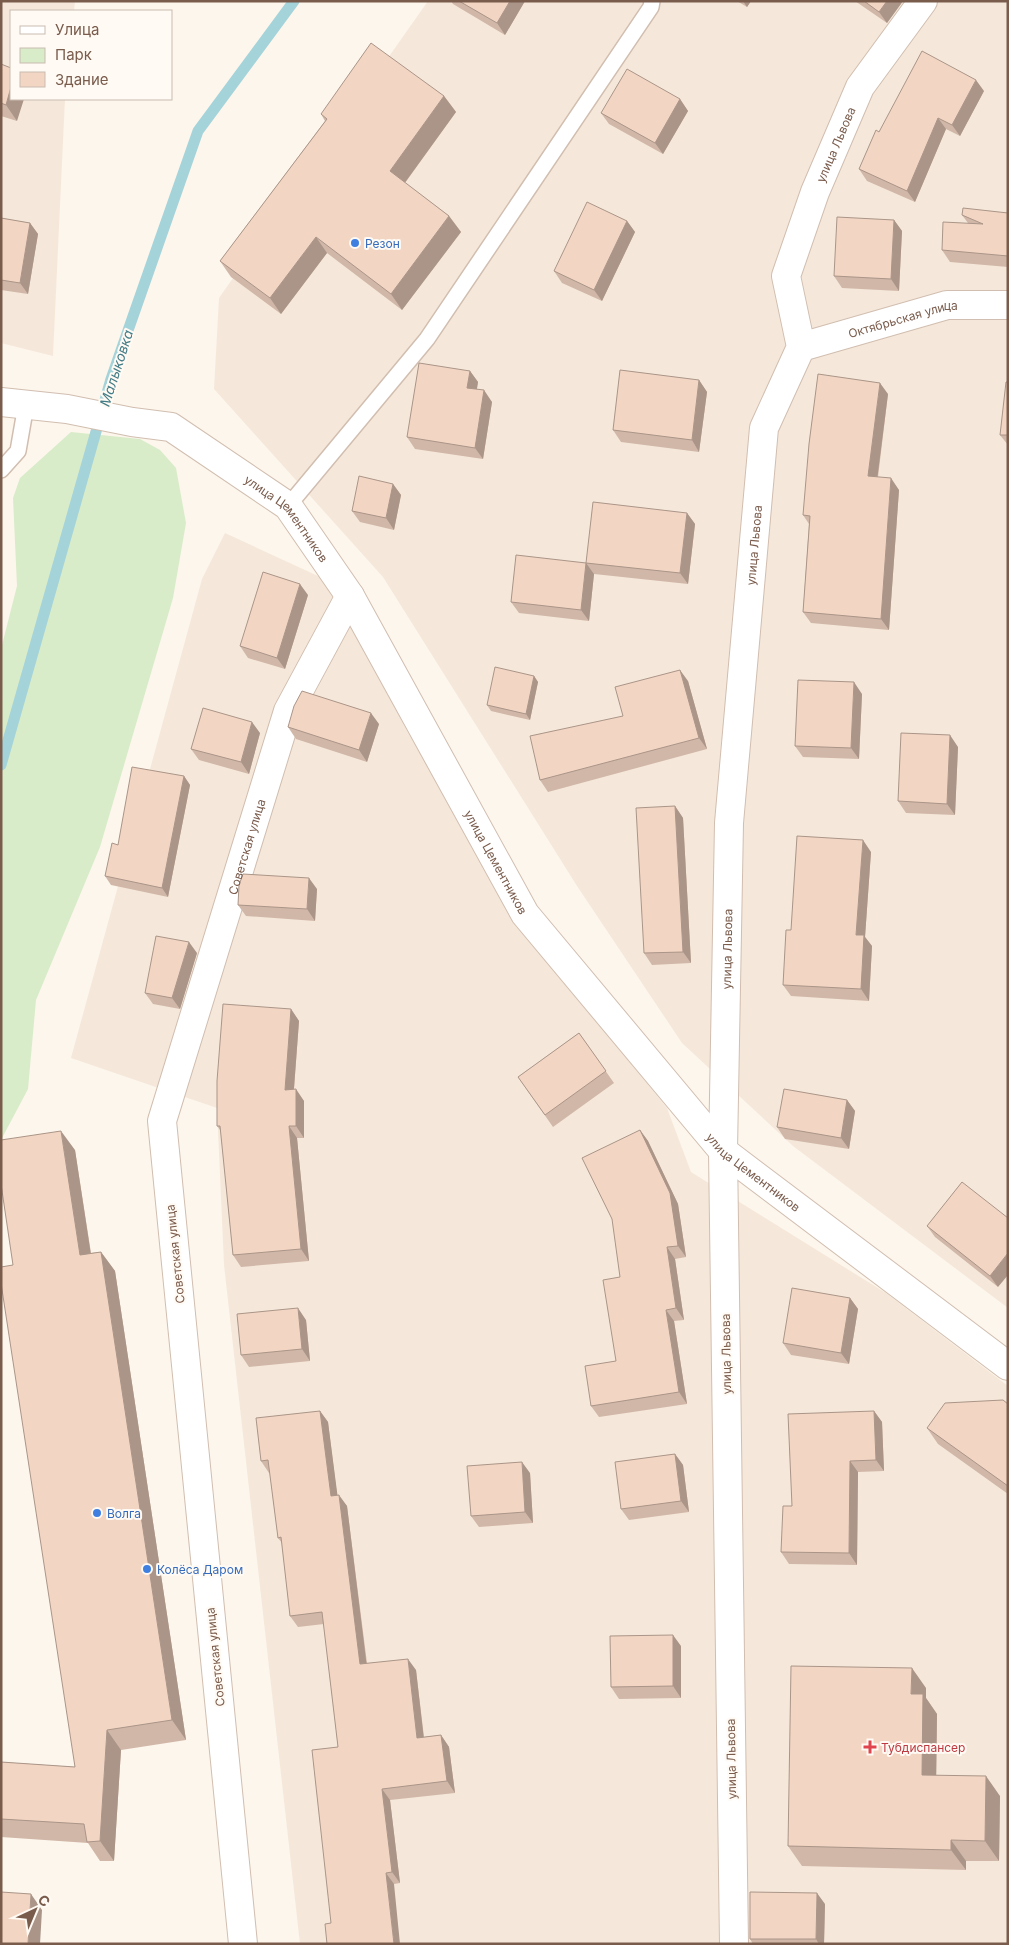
<svg xmlns="http://www.w3.org/2000/svg" width="1009" height="1945" font-family="Inter,sans-serif">
  <style>
    .residential { fill: #f5e8da }
    .green { fill: #d8ecc9 }
    .lines { fill: none; stroke-linecap: round; stroke-linejoin: round }
    .stream { stroke: #a5d3da; stroke-width: 11 }
    .service-casing { stroke: #d1beb0; stroke-width: 18 }
    .minor-casing { stroke: #d1beb0; stroke-width: 30 }
    .tertiary-casing { stroke: #d1beb0; stroke-width: 30 }
    .service { stroke: #fff; stroke-width: 15 }
    .minor { stroke: #fff; stroke-width: 28 }
    .tertiary { stroke: #fff; stroke-width: 28 }
    .wall { fill: #d1b7a8 }
    .shaded-wall { fill: #aa9588 }
    .building { fill: #f3d5c3; stroke: #aa9588 }
    .shop-dot { fill: #3f7fe0; stroke: #fffaf3; stroke-width: 2 }
    .health-dot { fill: #e0444e; stroke: #fffaf3; stroke-width: 2 }
    .labels { text-anchor: middle; dominant-baseline: central; stroke-width: 4; stroke-linejoin: round; paint-order: stroke }
    .street-label { font-size: 12px; fill: #7a5c4d; stroke: #fffaf3 }
    .shop-label { font-size: 12px; fill: #366cbe; stroke: #fffaf3; text-anchor: start }
    .health-label { font-size: 12px; fill: #be3a42; stroke: #fffaf3; text-anchor: start }
    .water-label { font-size: 14px; font-style: italic; fill: #437c86; stroke: #fffaf3 }
  </style>
  <rect width="100%" height="100%" fill="#fdf6ec"/>
  <path class="residential" d="M1,1H75L74,11H11V99H65L53,356L1,343Z
    M428,1H1008V1308L793,1146L682,1043L577,886L383,577L214,389L219,298Z
    M225,533L331,582L407,731L529,937L667,1108L691,1172L886,1293L1008,1386V1944H300L224,1265L217,1108L71,1058L202,579Z"/>
  <path class="green" d="M71,432L140,439L160,450L176,468L186,523L173,598L100,847L36,1000L28,1089L1,1140V649L17,586L13,498L20,478Z"/>
  <g class="lines">
    <path class="stream" d="M1,765L111,379L198,131L294,1"/>
    <defs>
      <path id="service" d="M1,470L18,451L26,405
        M288,506L427,339L651,7L652,1"/>
      <g id="minor">
        <path id="s1" d="M801,347L947,305H1008"/>
        <path id="s2" d="M243,1944L162,1121L288,711L350,596"/>
        <path id="s3" d="M734,1944L723,1151L729,823L764,428L801,347L786,276L815,192L860,87L923,1"/>
      </g>
      <g id="tertiary">
        <path id="s4" d="M1,402L67,409L132,422L171,427L288,506L350,596L525,914L723,1151L1008,1366"/>
      </g>
    </defs>
    <use href="#service" class="service-casing"/>
    <use href="#minor" class="minor-casing"/>
    <use href="#tertiary" class="tertiary-casing"/>
    <use href="#service" class="service"/>
    <use href="#minor" class="minor"/>
    <use href="#tertiary" class="tertiary"/>
  </g>
  <path class="wall" d="M451,1H525L505,35L453,4Z
    M737,1H751L747,7Z
    M855,1H903L887,23Z
    M1,64L17,121L1,116Z
    M984,91L960,136L946,129L915,202L867,181L859,169L879,132Z
    M444,96L456,112L405,183L449,216L461,232L402,310L327,253L281,314L231,277L220,261L325,121L321,114Z
    M680,99L688,111L663,154L609,124L601,113Z
    M1008,213V267L950,262L942,250L968,223L962,215Z
    M1,218L30,223L38,234L28,294L1,290Z
    M894,220L902,231L899,291L842,288L834,276Z
    M627,221L635,232L602,301L562,283L554,271Z
    M470,371L478,382L477,389L492,402L483,459L415,449L407,437Z
    M699,380L707,392L699,452L621,442L613,430Z
    M1008,382V445L1000,435Z
    M888,394L878,477L899,490L889,630L811,623L803,612L809,524L803,515Z
    M393,484L401,495L394,530L360,522L352,511Z
    M687,513L695,524L688,584L594,574L589,621L519,613L511,602L586,563Z
    M308,595L285,669L248,658L240,646Z
    M534,676L538,682L530,720L491,711L487,705Z
    M688,681L707,749L548,792L540,780L623,716Z
    M862,694L859,759L803,757L795,746Z
    M379,724L367,762L296,739L288,727Z
    M260,733L249,774L199,760L191,749Z
    M958,747L955,815L906,813L898,801Z
    M184,776L190,785L168,897L111,885L105,876L118,845Z
    M675,806L683,818L691,963L652,965L644,953Z
    M871,852L865,937L872,946L869,1001L791,996L783,985L791,930Z
    M317,889L315,921L246,916L238,905Z
    M197,953L180,1009L153,1004L145,993Z
    M291,1009L299,1021L294,1089L304,1101V1138H297L309,1261L241,1267L233,1255L221,1131L217,1126Z
    M579,1033L614,1083L553,1127L518,1077Z
    M847,1100L855,1111L849,1149L785,1139L777,1127Z
    M640,1130L648,1141L678,1204L686,1257L675,1259L684,1320L674,1321L687,1404L599,1417L591,1406L616,1361L620,1277Z
    M75,1150L91,1253L101,1252L115,1271L186,1740L121,1750L114,1861H100L88,1843L1,1837V1762L75,1767L13,1265Z
    M962,1182L998,1287L935,1237L927,1226Z
    M850,1298L858,1309L849,1364L791,1355L783,1343Z
    M306,1320L310,1361L249,1367L241,1355Z
    M1008,1404V1494L938,1444L927,1428Z
    M320,1411L328,1422L337,1495L347,1506L367,1663L416,1670L424,1737L441,1735L449,1747L455,1793L390,1800L400,1883L394,1884L331,1923L338,1747L324,1624L298,1627L290,1616L282,1543L278,1538L270,1473H269L261,1461Z
    M874,1411L882,1422L884,1471L858,1472L857,1565L789,1564L781,1552Z
    M675,1454L683,1465L689,1512L629,1520L621,1509Z
    M530,1473L533,1523L479,1527L471,1516Z
    M681,1646V1698L619,1699L611,1687Z
    M926,1688V1698L937,1714L936,1775L1000,1796L999,1861H966V1870L802,1866L788,1846Z
    M825,1904L824,1944H753L750,1939Z"/>
  <path class="shaded-wall" d="M510,1H525L505,35L497,23Z
    M743,1H751L747,7Z
    M887,1H903L887,23L879,12Z
    M976,80L984,91L960,136L952,125Z
    M11,87V99H24L17,121L6,105Z
    M444,96L456,112L401,188L390,171Z
    M680,99L688,111L663,154L655,143Z
    M938,118L946,129L915,202L907,191Z
    M449,216L461,232L402,310L391,294Z
    M894,220L902,231L899,291L891,279Z
    M627,221L635,232L602,301L594,290Z
    M30,223L38,234L28,294L20,283Z
    M316,237L327,253L281,314L270,298Z
    M470,371L478,382L475,399L467,388Z
    M699,380L707,392L699,452L692,440Z
    M880,383L888,394L876,488L868,476Z
    M484,390L492,402L483,459L475,448Z
    M891,478L899,490L889,630L881,619Z
    M393,484L401,495L394,530L386,518Z
    M687,513L695,524L688,584L680,573Z
    M586,563L594,574L589,621L581,610Z
    M300,584L308,595L285,669L277,658Z
    M680,670L688,681L707,749L699,738Z
    M534,676L538,682L530,720L526,714Z
    M854,682L862,694L859,759L851,748Z
    M371,713L379,724L367,762L359,750Z
    M252,722L260,733L249,774L241,762Z
    M950,735L958,747L955,815L947,804Z
    M184,776L190,785L168,897L162,888Z
    M675,806L683,818L691,963L683,952Z
    M863,840L871,852L865,937L872,946L869,1001L861,989L856,935Z
    M309,878L317,889L315,921L307,909Z
    M189,942L197,953L180,1009L172,998Z
    M291,1009L299,1021L293,1101L285,1090Z
    M296,1089L304,1101V1138L296,1126Z
    M847,1100L855,1111L849,1149L841,1138Z
    M289,1126L297,1138L309,1261L301,1249Z
    M640,1130L648,1141L678,1204L686,1257L678,1246Z
    M61,1131L75,1150L94,1275L80,1255Z
    M667,1247L675,1259L684,1320L676,1308Z
    M101,1252L115,1271L186,1740L172,1720Z
    M1008,1253V1275L998,1287L990,1276Z
    M850,1298L858,1309L849,1364L841,1353Z
    M298,1308L306,1320L310,1361L302,1349Z
    M666,1310L674,1321L687,1404L679,1392Z
    M320,1411L328,1422L339,1507L331,1496Z
    M874,1411L882,1422L884,1471L876,1460Z
    M675,1454L683,1465L689,1512L681,1501Z
    M850,1461L858,1472L857,1565L849,1553Z
    M522,1462L530,1473L533,1523L525,1512Z
    M339,1495L347,1506L368,1676L360,1664Z
    M673,1635L681,1646V1698L673,1686Z
    M408,1659L416,1670L425,1749L417,1738Z
    M912,1668L926,1688V1698L937,1714L936,1795L922,1775L911,1694Z
    M107,1730L121,1750L114,1861L100,1841Z
    M441,1735L449,1747L455,1793L447,1781Z
    M986,1776L1000,1796L999,1861L985,1841Z
    M382,1789L390,1800L400,1883L392,1872Z
    M951,1840L966,1861V1870L951,1850Z
    M386,1873L394,1884L400,1944H394Z
    M817,1893L825,1904L824,1944H819L816,1939Z
    M31,1894L42,1910L40,1944H28Z"/>
  <path class="building" d="M459,1H510L497,23Z
    M864,1H887L879,12Z
    M371,43L444,96L390,171L449,216L391,294L316,237L270,298L220,261L327,119L321,114Z
    M922,51L976,80L952,125L938,118L907,191L859,169L876,130L879,132Z
    M1,64L11,68V87L6,105L1,103Z
    M627,69L680,99L655,143L601,113Z
    M587,202L627,221L594,290L554,271Z
    M963,208L1008,213V256L942,250L943,222L983,224L962,215Z
    M837,217L894,220L891,279L834,276Z
    M1,218L30,223L20,283L1,280Z
    M419,363L470,371L467,388L484,390L475,448L407,437Z
    M620,370L699,380L692,440L613,430Z
    M818,374L880,383L868,476L891,478L881,619L803,612L810,516L803,515L809,444Z
    M1006,382H1008V435H1000Z
    M359,476L393,484L386,518L352,511Z
    M593,502L687,513L680,573L586,563Z
    M516,555L586,563L581,610L511,602Z
    M263,572L300,584L277,658L240,646Z
    M495,667L534,676L526,714L487,705Z
    M680,670L699,738L540,780L530,736L623,716L615,687Z
    M798,680L854,682L851,748L795,746Z
    M302,691L371,713L359,750L288,727L294,706Z
    M203,708L252,722L241,762L191,749Z
    M901,733L950,735L947,804L898,801Z
    M132,767L184,776L162,888L105,876L112,843L118,845Z
    M675,806L683,952L644,953L636,808Z
    M797,836L863,840L856,935H864L861,989L783,985L786,930H791Z
    M243,874L309,878L307,909L238,905L239,885Z
    M156,936L189,942L172,998L145,993Z
    M223,1004L291,1009L285,1090L296,1089V1126H289L301,1249L233,1255L220,1126H217V1081Z
    M579,1033L606,1071L545,1115L518,1077Z
    M784,1089L847,1100L841,1138L777,1127Z
    M640,1130L670,1193L678,1246L667,1247L676,1308L666,1310L679,1392L591,1406L585,1366L616,1361L603,1280L620,1277L612,1219L582,1158Z
    M61,1131L80,1255L101,1252L172,1720L107,1730L100,1841L87,1842L84,1824L1,1819V1762L75,1767L1,1283V1267L13,1265L1,1184V1140Z
    M962,1182L1008,1218V1253L990,1276L927,1226Z
    M792,1288L850,1298L841,1353L783,1343Z
    M298,1308L302,1349L241,1355L237,1314Z
    M1003,1400L1008,1404V1486L927,1428L945,1403Z
    M320,1411L331,1496L339,1495L360,1664L408,1659L417,1738L441,1735L447,1781L382,1789L392,1872L386,1873L394,1944H327L325,1924L331,1923L312,1750L338,1747L322,1612L290,1616L281,1537L278,1538L268,1460L261,1461L256,1418Z
    M874,1411L876,1460L850,1461L849,1553L781,1552L783,1506H792L788,1414Z
    M675,1454L681,1501L621,1509L615,1462Z
    M522,1462L525,1512L471,1516L467,1466Z
    M673,1635V1686L611,1687L610,1636Z
    M791,1666L912,1668L911,1694H923L922,1775L986,1776L985,1841L951,1840V1850L788,1846Z
    M1,1892L31,1894L28,1944H1Z
    M750,1892L817,1893L816,1939H750Z"/>
  <g class="shop-dot">
    <circle cx="355" cy="243" r="5"/>
    <circle cx="97" cy="1513" r="5"/>
    <circle cx="147" cy="1569" r="5"/>
  </g>
  <path class="health-dot" d="M867.5 1739.5h5v5h5v5h-5v5h-5v-5h-5v-5h5z"/>
  <g class="labels">
    <g class="street-label">
      <text stroke="none"><textPath href="#s3" startOffset="1820">улица Львова</textPath></text>
      <text stroke="none"><textPath href="#s1" startOffset="106">Октябрьская улица</textPath></text>
      <text stroke="none"><textPath href="#s4" startOffset="321">улица Цементников</textPath></text>
      <text stroke="none"><textPath href="#s3" startOffset="1400">улица Львова</textPath></text>
      <text stroke="none"><textPath href="#s2" startOffset="1114">Советская улица</textPath></text>
      <text stroke="none"><textPath href="#s4" startOffset="726">улица Цементников</textPath></text>
      <text stroke="none"><textPath href="#s3" startOffset="995">улица Львова</textPath></text>
      <text stroke="none"><textPath href="#s4" startOffset="1131">улица Цементников</textPath></text>
      <text transform="translate(175 1254) rotate(-96)">Советская улица</text>
      <text transform="translate(726 1354) rotate(-91)">улица Львова</text>
      <text transform="translate(215 1657) rotate(-96)">Советская улица</text>
      <text transform="translate(731 1759) rotate(-91)">улица Львова</text>
    </g>
    <g class="shop-label">
      <text x="365" y="243">Резон</text>
      <text x="107" y="1513">Волга</text>
      <text x="157" y="1569">Колёса Даром</text>
    </g>
    <g class="health-label">
      <text x="881" y="1747">Тубдиспансер</text>
    </g>
    <g class="water-label">
      <text transform="translate(116 368) rotate(-72)">Малыковка</text>
    </g>
  </g>
  <rect width="1009" height="1945" fill="none" stroke="#7a5c4d" stroke-width="5"/>
  <rect x="10" y="10" width="162" height="90" fill="#fffaf3" stroke="#cabbb1"/>
  <rect x="20" y="26" width="25" height="8" fill="#ffffff" stroke="#cabbb1"/>
  <text x="55" y="35" font-size="15" fill="#7a5c4d">Улица</text>
  <rect x="20" y="48" width="25" height="15" fill="#d8ecc9" stroke="#cabbb1"/>
  <text x="55" y="60" font-size="15" fill="#7a5c4d">Парк</text>
  <rect x="20" y="72" width="25" height="15" fill="#f3d5c3" stroke="#cabbb1"/>
  <text x="55" y="85" font-size="15" fill="#7a5c4d">Здание</text>
  <g transform="translate(35 1910) rotate(44)" stroke="#fffaf3" stroke-width="4" paint-order="stroke">
  <path d="M0-4L9 19L0 12L-9 19Z" fill="#7a5c4d"/>
  <text y="-8" font-size="14" font-weight="bold" text-anchor="middle" fill="#7a5c4d">С</text>
  </g>
</svg>
